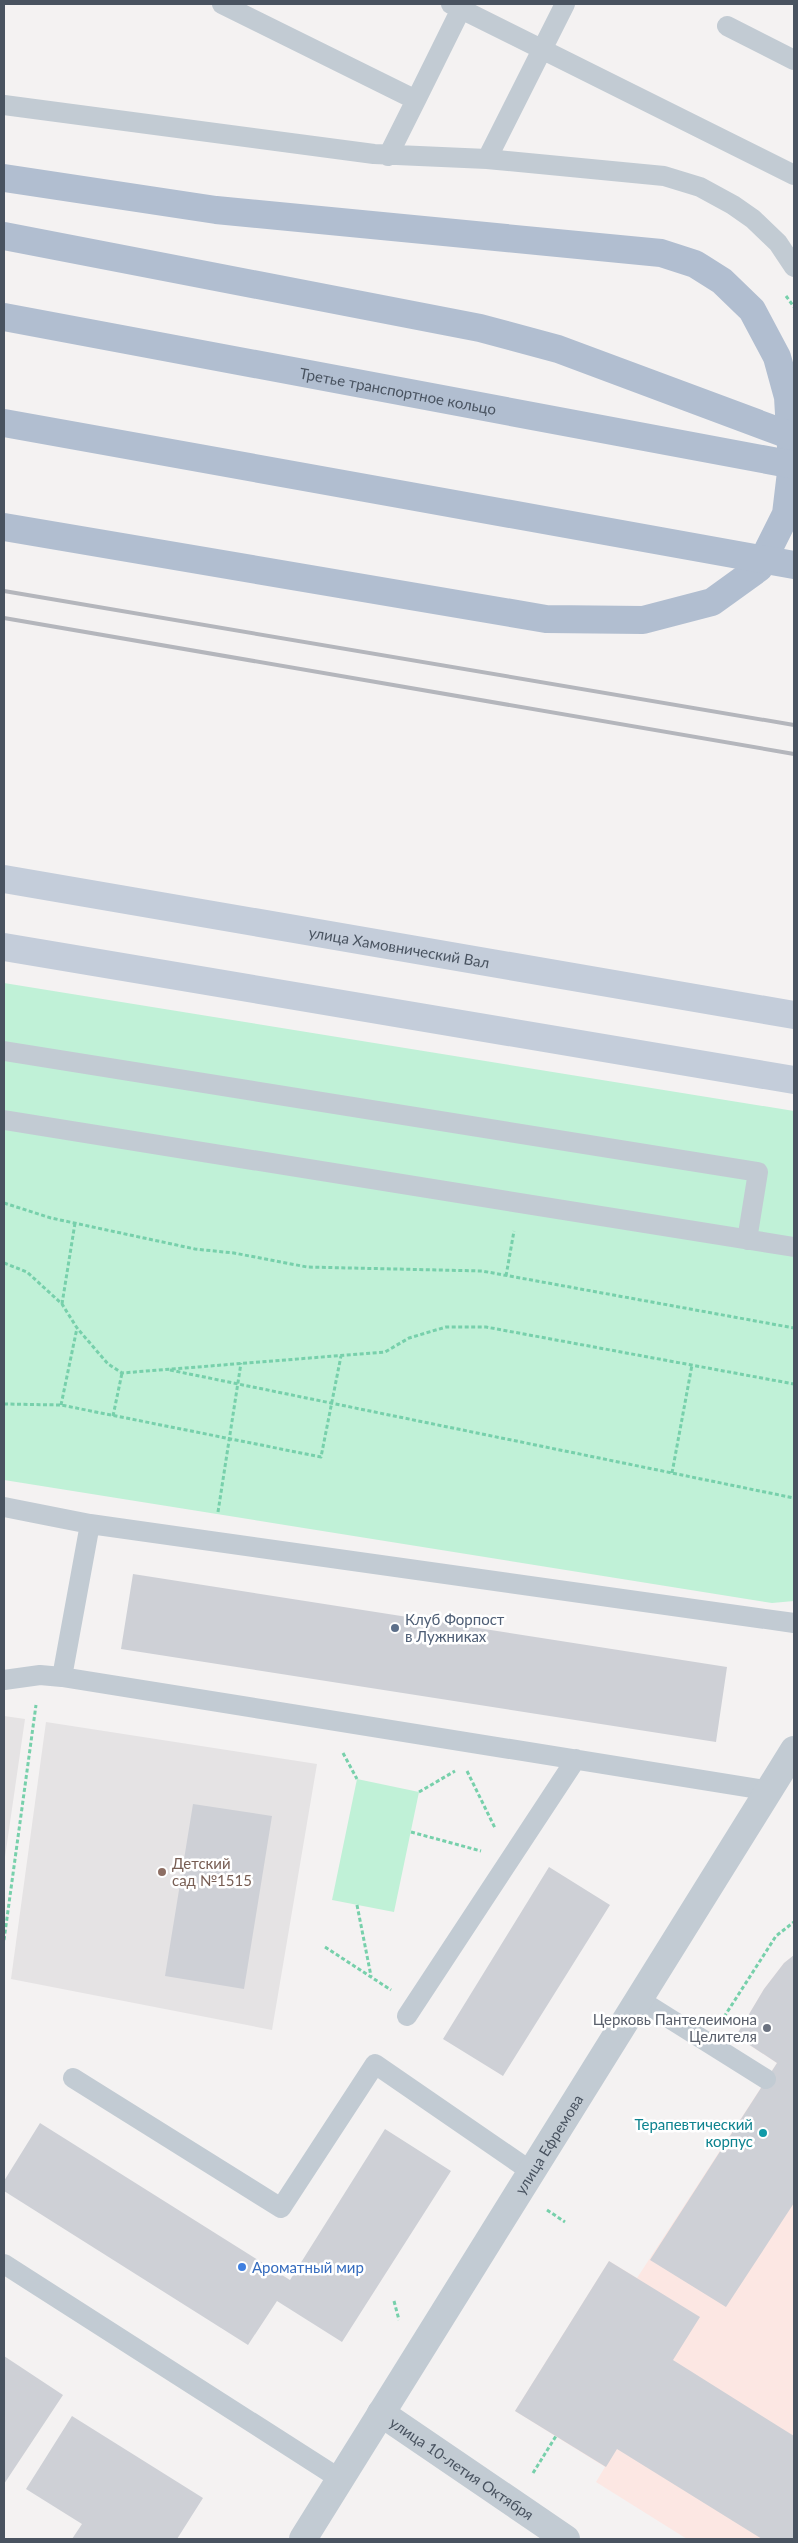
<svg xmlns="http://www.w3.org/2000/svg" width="798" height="2543" font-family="Lato,sans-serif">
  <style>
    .education { fill: #e5e3e4 }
    .medical { fill: #fce7e3 }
    .green { fill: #c0f1d7 }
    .building { fill: #ced0d6 }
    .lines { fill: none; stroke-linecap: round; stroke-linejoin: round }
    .path { stroke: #77d0ab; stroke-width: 3; stroke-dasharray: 4 2.5; stroke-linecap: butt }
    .service { stroke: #c2cbd3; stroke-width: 20 }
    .tertiary { stroke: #c2cbd3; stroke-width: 28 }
    .secondary { stroke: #c4cdda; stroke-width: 28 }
    .primary { stroke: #b1bed0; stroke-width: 28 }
    .rail { stroke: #b4b6bc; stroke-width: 4 }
    .primary-bridge { stroke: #b1bed0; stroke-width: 28 }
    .service-dot { fill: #5c6f8a; stroke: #fff; stroke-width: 2 }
    .education-dot { fill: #8d6e63; stroke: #fff; stroke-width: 2 }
    .worship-dot { fill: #6b7280; stroke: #fff; stroke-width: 2 }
    .culture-dot { fill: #0f9aa8; stroke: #fff; stroke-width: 2 }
    .shop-dot { fill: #3f7fe0; stroke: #fff; stroke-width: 2 }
    .labels { text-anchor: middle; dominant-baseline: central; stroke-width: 5; stroke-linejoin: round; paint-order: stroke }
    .street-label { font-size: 15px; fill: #495360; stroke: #fff }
    .service-label { font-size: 15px; fill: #4e5e75; stroke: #fff; text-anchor: start }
    .education-label { font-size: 15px; fill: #785e54; stroke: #fff; text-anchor: start }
    .worship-label { font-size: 15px; fill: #5b616d; stroke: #fff; text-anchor: end }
    .culture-label { font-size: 15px; fill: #0d838f; stroke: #fff; text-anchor: end }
    .shop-label { font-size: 15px; fill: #366cbe; stroke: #fff; text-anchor: start }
  </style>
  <rect width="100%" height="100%" fill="#f4f2f2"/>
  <path class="education" d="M4,1716L25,1719L4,1864Z
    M46,1722L317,1764L272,2030L11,1979Z"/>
  <path class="medical" d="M794,1955V2539H687L596,2482L605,2467L515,2411L609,2261L637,2278L777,2063L736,2036L764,1989L784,1963Z"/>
  <path class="green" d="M4,983L794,1111V1601L772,1603L4,1480Z
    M357,1779L419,1792L394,1912L332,1900Z"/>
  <path class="building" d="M133,1574L727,1667L716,1742L121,1649Z
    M193,1804L272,1816L244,1989L165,1976Z
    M549,1867L610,1905L503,2076L443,2039Z
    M794,1955V2203L726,2307L650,2260L777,2063L736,2036L764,1989L784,1963Z
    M40,2123L290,2280L385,2129L451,2171L342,2342L277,2301L248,2345L4,2191V2181Z
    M609,2261L700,2317L673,2360L794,2436V2539H762L617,2449L606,2467L515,2411Z
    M4,2356L63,2395L4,2484Z
    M72,2416L203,2498L177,2539H72L82,2524L26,2489Z"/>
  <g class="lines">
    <path class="path" d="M786,296L794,307
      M4,1203L51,1218L195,1249L234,1253L307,1267L482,1271L794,1328
      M4,1263L27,1272L62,1304L77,1328L108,1364L122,1373L385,1352L409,1338L446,1327H486L794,1384
      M506,1276L514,1231
      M62,1304L75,1223
      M170,1370L794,1498
      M4,1404L61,1405L321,1457L341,1356
      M61,1405L77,1328
      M113,1416L122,1373
      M672,1473L692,1365
      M218,1512L241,1363
      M343,1753L357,1779
      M467,1771L495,1828
      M419,1792L455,1771
      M411,1832L481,1851
      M357,1905L371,1976
      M4,1940L36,1705
      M325,1947L391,1990
      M724,2017L776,1936L794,1922
      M547,2210L565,2222
      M394,2301L399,2320
      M533,2473L556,2436"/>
    <path class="service" d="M222,4L416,100L461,9
      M451,4L794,175
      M727,26L794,60
      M4,105L374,154L487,159L664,176L700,187L733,205L753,219L778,243L794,267
      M388,156L416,100
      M487,159L565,4
      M4,1051L758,1172L747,1240
      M4,1120L794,1247
      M4,1507L90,1524L794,1623
      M62,1677L90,1524
      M4,1680L40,1675L62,1677L771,1791
      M640,2000L766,2079
      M407,2016L576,1759
      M73,2078L281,2208L375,2064L532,2172
      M4,2264L340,2479"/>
    <g class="tertiary">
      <path id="s1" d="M381,2413L566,2539"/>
      <path id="s2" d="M303,2539L794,1750"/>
    </g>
    <g class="secondary">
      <path id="s3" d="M4,879L794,1015"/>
      <path d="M4,947L794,1080"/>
    </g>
    <path class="primary" d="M4,178L216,210L661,253L695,264L722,281L752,310L777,357L788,397L792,464L786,514L759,568L712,602L643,620L546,619L4,527"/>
    <path class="rail" d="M4,591L794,725
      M4,618L794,754"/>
    <g class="primary-bridge">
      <path d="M4,236L480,328L558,349L794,437"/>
      <path id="s4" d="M4,317L794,465"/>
      <path d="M4,423L794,565"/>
    </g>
  </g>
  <circle class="service-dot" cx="395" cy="1628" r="5"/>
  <circle class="education-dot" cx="162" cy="1872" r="5"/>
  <circle class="worship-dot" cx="767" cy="2028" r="5"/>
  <circle class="culture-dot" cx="763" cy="2133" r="5"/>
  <circle class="shop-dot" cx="242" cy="2267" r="5"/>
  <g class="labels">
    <g class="street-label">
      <text stroke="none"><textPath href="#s4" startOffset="401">Третье транспортное кольцо</textPath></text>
      <text stroke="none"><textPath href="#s3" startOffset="401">улица Хамовнический Вал</textPath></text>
      <text stroke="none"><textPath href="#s2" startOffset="465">улица Ефремова</textPath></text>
      <text stroke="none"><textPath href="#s1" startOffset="98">улица 10-летия Октября</textPath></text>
    </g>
    <g class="service-label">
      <text x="405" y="1619">Клуб Форпост<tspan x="405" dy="17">в Лужниках</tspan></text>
    </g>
    <g class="education-label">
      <text x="172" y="1863">Детский<tspan x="172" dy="17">сад №1515</tspan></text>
    </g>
    <g class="worship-label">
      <text x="757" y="2019">Церковь Пантелеимона<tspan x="757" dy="17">Целителя</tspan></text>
    </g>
    <g class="culture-label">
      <text x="753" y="2124">Терапевтический<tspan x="753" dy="17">корпус</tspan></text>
    </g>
    <g class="shop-label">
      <text x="252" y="2267">Ароматный мир</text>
    </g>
  </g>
  <rect width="798" height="2543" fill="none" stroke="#495360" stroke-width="10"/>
</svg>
